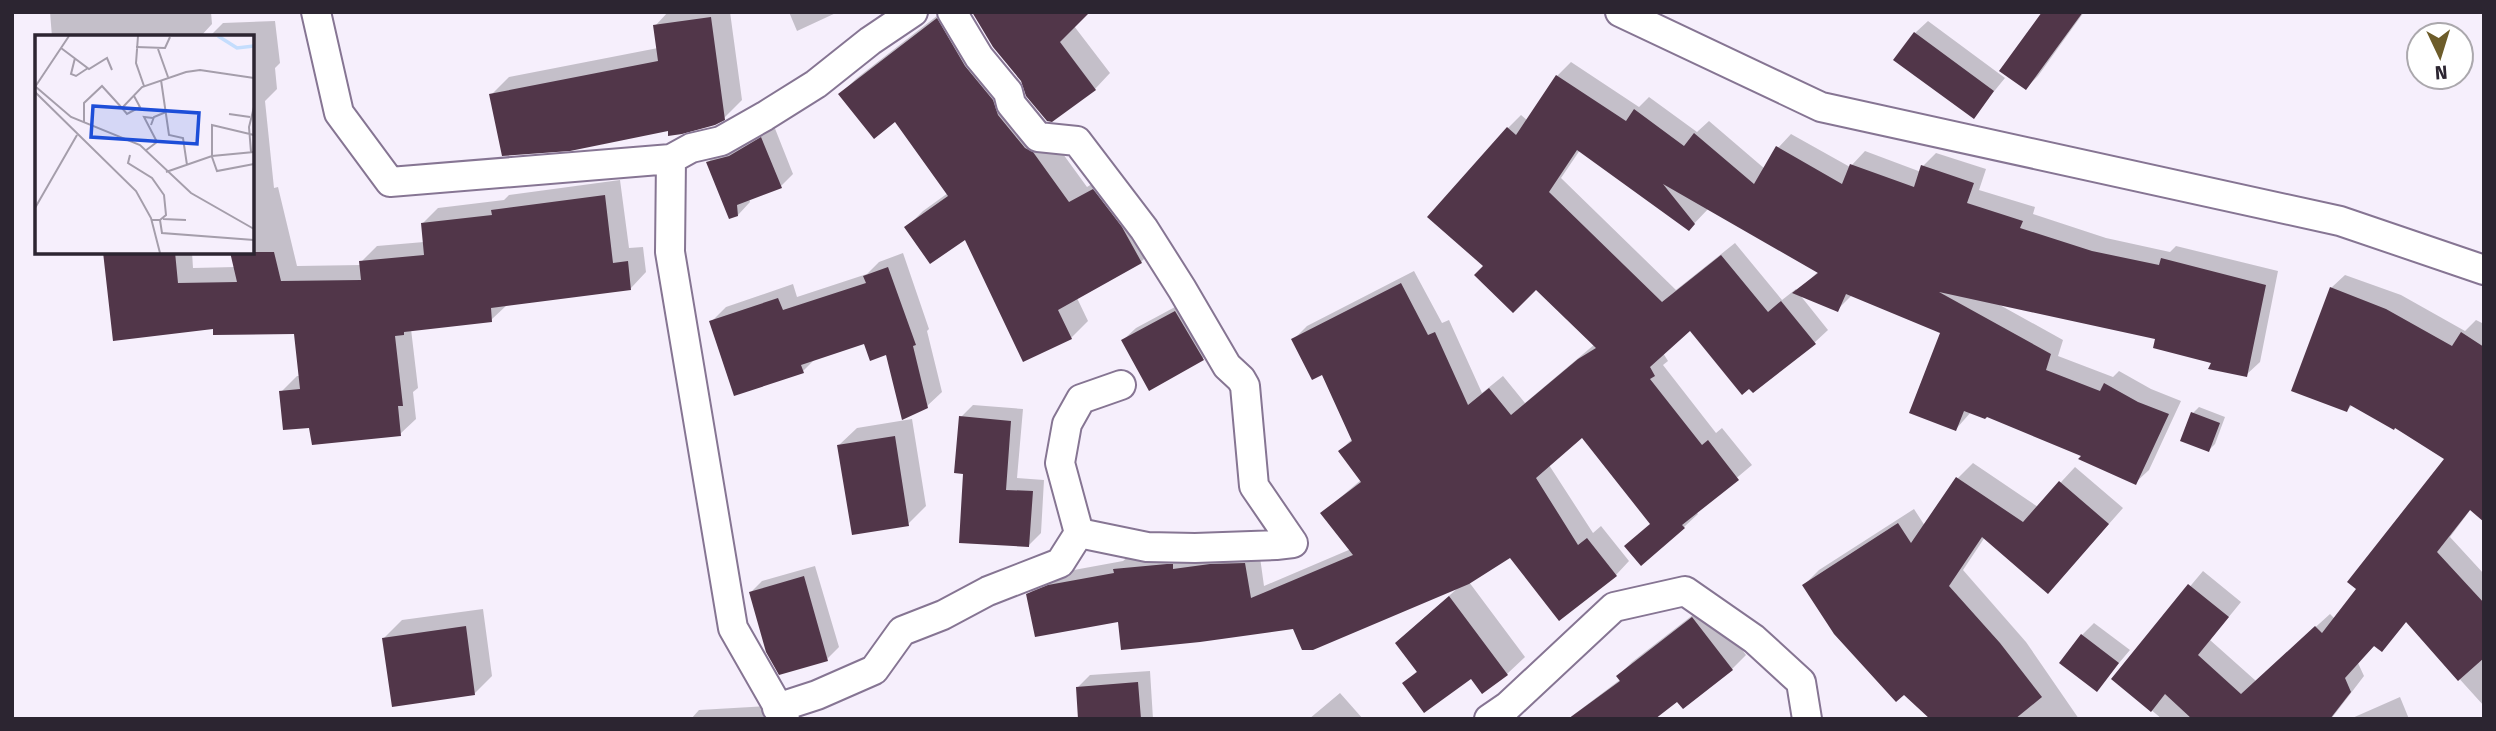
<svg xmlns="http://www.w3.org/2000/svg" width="2496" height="731" font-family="'Fira Sans',sans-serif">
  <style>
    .shadow { fill: #0003; fill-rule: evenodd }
    .building { fill: #513649 }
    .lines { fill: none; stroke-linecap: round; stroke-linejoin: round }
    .minor-casing { stroke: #867593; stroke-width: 32 }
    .minor { stroke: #fff; stroke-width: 28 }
    .inset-river { fill: none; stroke: #c4ddfd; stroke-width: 3.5 }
    .inset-road { fill: none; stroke: #a59eab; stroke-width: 2 }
    .view { fill: #1d4ed8; fill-opacity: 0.15; stroke: #1d4ed8; stroke-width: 3.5 }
    .inset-edge { fill: none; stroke: #2c2531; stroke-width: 3.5 }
  </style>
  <rect width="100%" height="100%" fill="#f6effc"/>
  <path class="shadow" d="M50,12H211L212,24L200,37H52Z
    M668,12H730L742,100L724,118L669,129L491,95L509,77L658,48L655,26Z
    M789,12H838L797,31Z
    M942,12L1050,136L1087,187L1110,173L1158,245L1141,262L1077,298L1088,321L1071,338L965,238L906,228L923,211L948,193L896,120L840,94L857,78Z
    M2044,12H2084L2038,76L2026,88Z
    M275,21L280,63L275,68L277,89L265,101L274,188L278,187L297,266L361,265V262L377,246L424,242L422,224L438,208L504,200L509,195L620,180L629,248L643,247L646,272L631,288L508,304L491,320L411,329L418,388L413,392L416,419L400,434L311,426L281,392L297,376H301L296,332L215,327L104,252H192L193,268L235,267L232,252H252V37H209L223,23Z
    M1928,21L2005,78L1973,117L1915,33Z
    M1074,26L1110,73L1095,89L1022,81Z
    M1571,62L1639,107L1649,97L1697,132L1709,121L1765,169L1778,148L1791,134L1850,167L1865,151L1921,172L1923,166L1936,153L1986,169L1979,190L2035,207L2033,214L2106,238L2170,252L2176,246L2278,271L2260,362L2246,375L2158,338L1998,304L2063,340L2058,356L2113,377L2119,371L2151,389L2181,401L2149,470L2135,483L2083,455L1987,415L1971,412L1956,429L1943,332L1852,295L1837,310L1800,295L1828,330L1814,343L1690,328L1663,353L1668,361L1663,365L1716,433L1722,428L1752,465L1696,512L1698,514L1684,527L1642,564L1651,523L1583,436L1549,465L1593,533L1601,526L1629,561L1616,575L1510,556L1469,582L1525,657L1507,674L1404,684L1418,670L1415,626L1459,587L1294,627L1120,620L1028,595L1041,581L1063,572L1123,561L1129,556L1259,550L1264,586L1351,549L1322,513L1361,480L1340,451L1353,438L1323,372L1294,339L1307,326L1414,271L1442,323L1449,320L1482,393L1503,376L1525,403L1595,344L1536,288L1485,266L1508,128L1521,115L1528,121L1557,76ZM1580,150L1689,229L1709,208L1819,271L1797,291L1796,289L1782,300L1735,243L1676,290L1561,178Z
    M774,126L793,174L781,186L749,198L750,202L738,215L708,162L720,150Z
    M903,253L929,329L927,331L942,392L927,406L887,353L865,342L815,359L803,371L711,322L726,307L793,284L797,297L867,274L879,262Z
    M2345,275L2401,295L2465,331L2476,320L2484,324V519L2471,509L2450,537L2484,574V706L2407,621L2382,650L2375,645L2358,663L2364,676L2331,719H2162L2113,678L2203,571L2241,602L2210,640L2256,681L2330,614L2335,619L2359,589L2446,459L2395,426L2352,405L2347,410L2331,288Z
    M1188,300L1215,346L1203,358L1149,388L1123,340L1136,328Z
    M973,405L1023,409L1017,478L1044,480L1041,533L1028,546L965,472L961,417Z
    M2199,407L2225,417L2215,444L2209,450L2193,413Z
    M912,419L926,506L908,524L839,445L857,428Z
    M1973,463L2038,507L2075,467L2123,508L2063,576L1985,537L1963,570L2026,642L2079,719H1932L1804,585L1819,570L1914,509L1925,526L1957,479Z
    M815,566L839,647L827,659L750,593L762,581Z
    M1707,604L1746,655L1732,669L1678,700L1652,719H1568L1621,679L1618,676L1632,662Z
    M483,609L492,676L474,694L384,638L402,620Z
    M2094,623L2130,650L2097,689L2082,635Z
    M1150,671L1153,719H1080L1077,688L1090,675Z
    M1340,693L1363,719H1309Z
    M2400,697L2409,719H2350Z
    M770,706L771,719H691L699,710Z"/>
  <path class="building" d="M972,12H1090L1060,42L1096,90L1052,122L1047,121L1026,96L1021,81L993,47Z
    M2042,12H2083L2026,90L1999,71Z
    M711,17L725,120L715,125L682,134L668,136V131L570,151L502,156L489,94L658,61L653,25Z
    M937,18L965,66L993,100L998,115L1025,148L1033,152L1069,202L1093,189L1122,227L1142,263L1058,310L1072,339L1023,362L965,240L930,264L904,227L948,196L895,122L874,139L838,94Z
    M1914,32L1994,91L1974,119L1893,60Z
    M1556,75L1626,121L1634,109L1684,146L1694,133L1754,184L1776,146L1842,184L1850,164L1914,187L1921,165L1974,183L1967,203L2023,221L2020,228L2092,251L2159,265L2161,258L2266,285L2247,377L2208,369L2211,363L2153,348L2155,339L1939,292L2051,354L2046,370L2100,391L2104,383L2138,402L2169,414L2136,485L2078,459L2081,456L1987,417L1985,419L1964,411L1956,431L1909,413L1940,333L1846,294L1838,312L1792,293L1818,273L1663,184L1695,224L1689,231L1577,150L1549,192L1662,302L1721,255L1768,312L1781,301L1816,344L1753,393L1749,389L1742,395L1690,331L1650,367L1655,376L1650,379L1702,445L1708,440L1739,480L1682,525L1685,528L1641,566L1624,546L1650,524L1582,438L1536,478L1578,545L1587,538L1617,576L1559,621L1510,558L1469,584L1313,650H1302L1293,629L1200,642L1121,650L1118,622L1035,637L1026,594L1048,585L1114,573L1113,569L1167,564H1173V569L1210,564L1245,563L1251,598L1353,555L1320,513L1361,482L1338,451L1352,441L1322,375L1312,380L1291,339L1401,283L1428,335L1435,332L1468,405L1489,388L1511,415L1578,359L1596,348L1536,290L1513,313L1474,275L1483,266L1427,217L1507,127L1516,135Z
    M761,137L782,188L737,205L738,216L729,219L706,162L729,156Z
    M605,195L613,263L628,261L631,290L491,308L492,322L404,332V335L395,336L403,406H398L401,436L312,445L309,428L283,430L279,391L300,389L294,334L213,335V329L113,341L103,252H175L178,283L237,282L230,252H274L281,281L361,280L359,261L424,255L421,223L492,215L491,210Z
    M888,267L916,345L913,346L928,408L902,420L886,355L870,361L864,344L801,365L804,373L734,396L709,321L778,298L783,310L866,283L863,276Z
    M2330,287L2386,309L2452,346L2461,332L2484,347V522L2470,510L2437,552L2484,603V658L2458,681L2406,622L2382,652L2374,646L2345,678L2351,692L2330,719H2192L2165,694L2151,712L2111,679L2188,584L2229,617L2198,655L2241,694L2315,626L2322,633L2356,589L2347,582L2444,459L2395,428L2394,430L2350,405L2347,412L2291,391Z
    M1175,311L1204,360L1149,391L1121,340Z
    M2191,412L2220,423L2209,452L2180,441Z
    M959,416L1011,421L1006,490L1033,491L1029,547L959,543L963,474L954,473Z
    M895,436L909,526L852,535L837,445Z
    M1956,477L2023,522L2059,481L2109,524L2048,594L1982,537L1949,586L2000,643L2042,697L2015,719H1930L1904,695L1896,702L1834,634L1802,585L1898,523L1911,543Z
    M804,576L828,661L779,675L766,652L749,592Z
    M1449,596L1508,675L1482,694L1471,679L1424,713L1402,683L1417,672L1395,643Z
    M1692,617L1733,670L1683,709L1677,702L1655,719H1568L1620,681L1616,676Z
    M466,626L475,695L392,707L382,638Z
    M2081,634L2119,663L2097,692L2059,663Z
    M1138,682L1141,719H1078L1076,687Z"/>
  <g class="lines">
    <defs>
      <path id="minor" d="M316,12L339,113L390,182L671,159L670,252L733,628L785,719
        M952,12L979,57L1008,92L1011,104L1038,137L1077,141L1144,229L1182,289L1227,366L1241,379L1245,386L1254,486L1293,543L1276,545L1195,548L1147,547L1079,533
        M1620,12L1821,107L2340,221L2484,270
        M671,159L691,148L721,141L765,116L816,84L870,41L913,12
        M777,708L817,695L874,670L902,631L943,615L988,591L1060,563L1079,533L1060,463L1067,424L1081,399L1121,385
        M1489,719L1508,706L1614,607L1685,591L1754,639L1801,682L1807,719"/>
    </defs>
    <use href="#minor" class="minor-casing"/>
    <use href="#minor" class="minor"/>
  </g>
  <g transform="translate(35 35)">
    <rect width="219" height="219" fill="#f6effc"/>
    <path class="inset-river" d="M183,1L202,13L219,11"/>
    <path class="inset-road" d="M103,1L101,28L109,51M101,12L130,13L135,2M26,13L54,34L72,23L77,35M123,14L133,42M40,23L36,39L41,41L53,33M126,45L134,100L148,103L152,130M0,52L34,1M1,52L36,82L105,110L156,158L219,194M0,57L101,156L116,183L125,218M87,73L92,79L105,72L99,61M194,79L215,82M49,87V68L67,51L87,73L107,52L151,37L165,35L219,43M116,90L119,82L131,77M110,116L122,107L109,82L118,83M216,117L214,92L219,72M95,120L93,128L117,143L129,160L131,180L125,185M177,121V90L219,100M177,122L182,136L219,129M131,137L177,121L219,117M0,173L42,100M128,184L151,185M117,185H125L127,198L219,205"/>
    <path class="view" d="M58,71L164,78L162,109L56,102Z"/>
    <rect width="219" height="219" class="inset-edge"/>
  </g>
  <rect width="2496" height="731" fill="none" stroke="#2c2531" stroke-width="28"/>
  <g transform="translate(2440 56) rotate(176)"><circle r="33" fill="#ffffff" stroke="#aba8ad" stroke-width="2"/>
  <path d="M0-5L12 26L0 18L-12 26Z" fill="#6d5c2a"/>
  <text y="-10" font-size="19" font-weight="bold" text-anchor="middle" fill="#2c2531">N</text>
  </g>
</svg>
